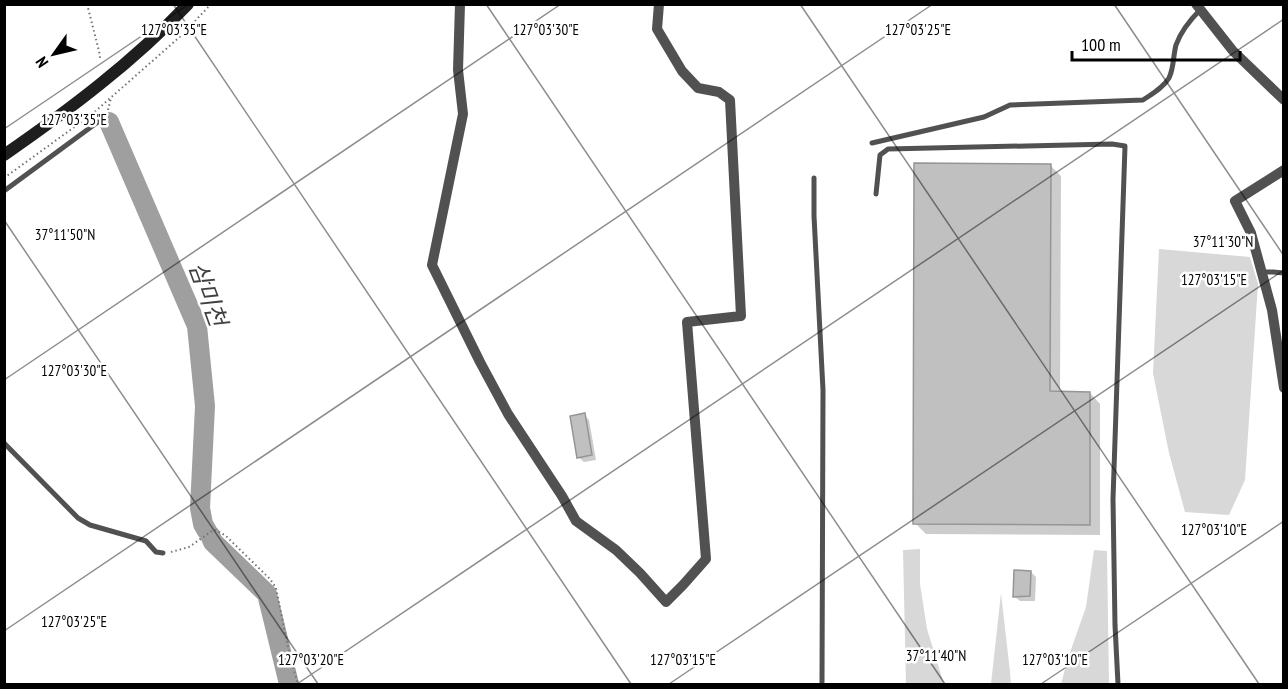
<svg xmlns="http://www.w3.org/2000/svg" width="1288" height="689" font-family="'PT Sans Narrow','Noto Sans KR',sans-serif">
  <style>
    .green { fill: #d8d8d8 }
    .shadow { fill: #0003 }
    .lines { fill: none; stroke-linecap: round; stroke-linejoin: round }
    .river { stroke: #9f9f9f; stroke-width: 20 }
    .building { fill: #c0c0c0; stroke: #959595; stroke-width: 1.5 }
    .path { stroke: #737373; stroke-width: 2; stroke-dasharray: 1.5 3; stroke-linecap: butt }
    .lane { stroke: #515151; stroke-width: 5 }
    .street { stroke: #515151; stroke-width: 10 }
    .secondary { stroke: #1e1e1e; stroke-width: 12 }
    .ticks { fill: none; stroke: #000; stroke-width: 1.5; stroke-opacity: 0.45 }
    .labels { text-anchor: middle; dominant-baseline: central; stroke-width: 5; stroke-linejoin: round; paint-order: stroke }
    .water-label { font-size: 24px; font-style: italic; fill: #404040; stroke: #fff }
    .ticks-label { font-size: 15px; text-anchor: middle; fill: #000; stroke: #fff; stroke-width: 5; stroke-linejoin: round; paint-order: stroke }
  </style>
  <rect width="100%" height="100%" fill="#fff"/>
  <path class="green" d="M1159,249L1250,257L1258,284L1245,480L1229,515L1185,512L1169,453L1153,373Z
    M920,549V584L927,629L944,684H906L903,550Z
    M1094,550L1107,551L1109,684H1061L1068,658L1086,607Z
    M1001,593L1010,672L1011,684H991Z"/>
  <path class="shadow" d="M1050,165L1061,176L1060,393H1090L1100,404V535L926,534L915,523Z
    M584,415L589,420L596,460L584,462L578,457Z
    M1031,572L1036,577L1035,601H1020L1014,596Z"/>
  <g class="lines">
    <path class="river" d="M109,122L197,326L205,406L200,508L203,524L207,531
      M210,535L213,542L267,594L289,684"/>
  </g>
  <path class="building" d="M914,163L1051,164L1050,391L1090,392V525L913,524Z
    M585,413L592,455L577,458L570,416Z
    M1014,570L1031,571L1030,596L1013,597Z"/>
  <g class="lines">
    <path class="path" d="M87,4L99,51L100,58
      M108,110L111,98
      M4,178L91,115L182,35L211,4
      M171,552L189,547L212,531L216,530L226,536L270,579L276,588L290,657L298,684"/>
    <path class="lane" d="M872,143L984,117L1010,105L1143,100C1152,94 1163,88 1169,78C1174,68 1173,56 1176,45C1181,31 1190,20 1200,10
      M814,178V216L823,390L822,684
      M4,191L106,116
      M876,194L880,155L888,149L1112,144L1125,146L1113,499L1115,625L1118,684
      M1262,272H1273L1284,273
      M4,443L78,518L90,525L146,541L156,552L163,553"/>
    <path class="street" d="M460,4L458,70L463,114L432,265L480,362L508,414L562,496L576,521L616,550L640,573L666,602L683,585L706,559L687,322L741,316L730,100L719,92L698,88L682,71L657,29L659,4
      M1196,4L1233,51L1284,100
      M1284,170L1235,201L1251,233L1272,310L1284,388"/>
    <path class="secondary" d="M4,155C69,110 133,62 188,4"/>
  </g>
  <path class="ticks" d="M173,4L631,684M486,4L945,684M800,4L1259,684M1114,4L1284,256M4,129L189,4M4,220L318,684M4,380L561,4M4,631L933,4M297,684L1284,19M669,684L1284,270M1041,684L1284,521"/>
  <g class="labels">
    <g class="water-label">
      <text transform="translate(208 294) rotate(70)">삼미천</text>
    </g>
  </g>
  <g class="ticks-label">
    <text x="174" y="35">127°03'35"E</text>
    <text x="546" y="35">127°03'30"E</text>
    <text x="918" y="35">127°03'25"E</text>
    <text x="74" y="125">127°03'35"E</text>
    <text x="65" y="240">37°11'50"N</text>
    <text x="1223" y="247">37°11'30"N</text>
    <text x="1214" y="285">127°03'15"E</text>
    <text x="74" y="376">127°03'30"E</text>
    <text x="1214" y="535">127°03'10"E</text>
    <text x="74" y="627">127°03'25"E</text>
    <text x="936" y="661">37°11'40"N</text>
    <text x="311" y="665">127°03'20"E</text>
    <text x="683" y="665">127°03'15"E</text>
    <text x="1055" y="665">127°03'10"E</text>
  </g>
  <rect width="1288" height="689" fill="none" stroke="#000000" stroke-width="12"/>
  <g transform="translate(54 54) rotate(236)" stroke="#ffffff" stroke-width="4.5" paint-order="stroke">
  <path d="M0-4.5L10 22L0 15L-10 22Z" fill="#000000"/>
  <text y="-9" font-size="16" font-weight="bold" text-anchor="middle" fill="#000000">N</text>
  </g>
  <path d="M1072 51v9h168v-9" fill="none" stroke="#000000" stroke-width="3"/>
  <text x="1081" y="51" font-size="18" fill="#000000" stroke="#ffffff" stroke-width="4.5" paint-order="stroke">100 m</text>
</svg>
